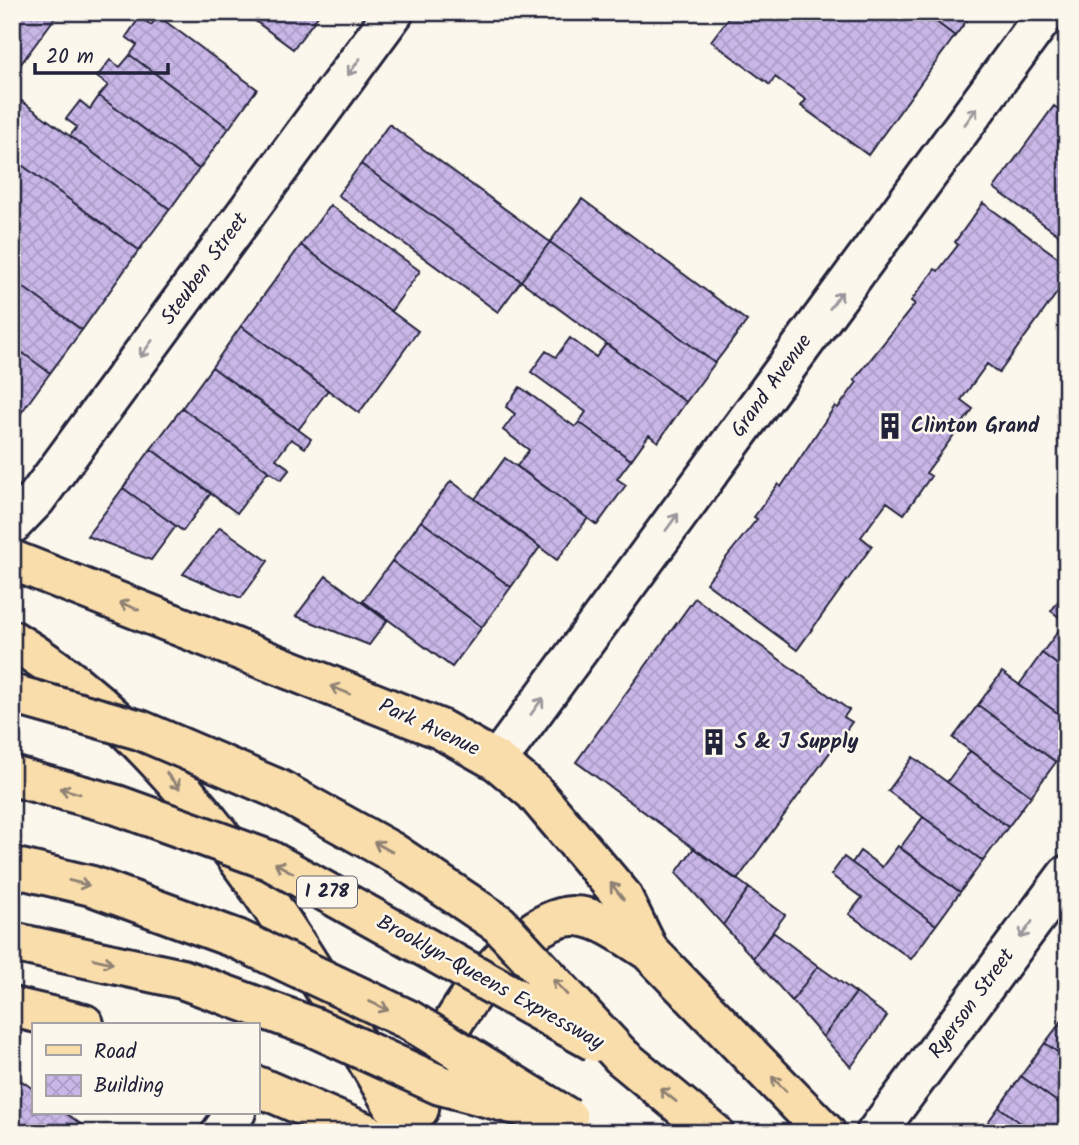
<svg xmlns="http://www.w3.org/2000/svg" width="1079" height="1145" font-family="Kalam,sans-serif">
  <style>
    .building { fill: url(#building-cross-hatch); stroke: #22223b; stroke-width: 2 }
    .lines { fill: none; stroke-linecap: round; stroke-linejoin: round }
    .minor-casing { stroke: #22223b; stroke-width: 44 }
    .major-casing { stroke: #22223b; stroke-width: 44 }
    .highway-casing { stroke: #22223b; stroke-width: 44 }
    .minor { stroke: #fbf7ec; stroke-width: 38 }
    .major { stroke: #f9ddab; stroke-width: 38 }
    .highway { stroke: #f9ddab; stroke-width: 38 }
    .highway-bridge-casing { stroke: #22223b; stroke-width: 44; stroke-linecap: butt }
    .highway-bridge { stroke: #f9ddab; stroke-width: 38 }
    .oneway { stroke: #99979c }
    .oneway2 { stroke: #8e8073 }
    .labels { text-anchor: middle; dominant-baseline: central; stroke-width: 5; stroke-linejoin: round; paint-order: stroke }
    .shield { fill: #fbf7ec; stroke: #636270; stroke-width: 2 }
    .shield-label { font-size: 19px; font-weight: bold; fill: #22223b }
    .street-label { font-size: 21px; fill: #22223b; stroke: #fbf7ec }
    .poi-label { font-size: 21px; font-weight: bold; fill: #22223b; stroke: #fbf7ec; text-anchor: start }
  </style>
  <defs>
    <pattern id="building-cross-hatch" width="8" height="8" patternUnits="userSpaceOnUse" patternTransform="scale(1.75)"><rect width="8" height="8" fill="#c9b7e8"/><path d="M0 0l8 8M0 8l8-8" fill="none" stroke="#ac9dc8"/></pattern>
  </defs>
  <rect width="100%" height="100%" fill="#fbf7ec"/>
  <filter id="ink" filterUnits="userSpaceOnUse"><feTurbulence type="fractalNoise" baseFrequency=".0143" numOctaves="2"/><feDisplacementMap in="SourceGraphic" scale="14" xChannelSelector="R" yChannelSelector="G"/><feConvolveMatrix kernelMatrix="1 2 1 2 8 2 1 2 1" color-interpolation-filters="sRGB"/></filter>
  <g filter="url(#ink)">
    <path class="building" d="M12,12H59L12,76Z
      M243,12H321L293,49Z
      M733,12H923L955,36L868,155L801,106L806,100L775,77L770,85L711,41Z
      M923,12H973L955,36Z
      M158,16L257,89L229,128L130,55L137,45L126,37L140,17L151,25Z
      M130,55L229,128L199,169L99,96L108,85L97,77L110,60L120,67Z
      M12,94L170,209L139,250L12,158Z
      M99,96L199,169L170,209L70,136L77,127L66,119L80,101L90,109Z
      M1054,106L1067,115V241L994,188Z
      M389,124L550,242L521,281L361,164Z
      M12,158L139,250L82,330L12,279Z
      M361,164L521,281L498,312L338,195Z
      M582,199L747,321L715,363L550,242Z
      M983,203L1067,264V279L999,373L987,364L961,400L973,409L926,473L931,476L904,514L887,502L861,537L872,546L797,650L706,583L757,519L754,517L778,484L781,487L835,406L838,408L857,382L854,380L915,304L911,301L935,269L938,271L958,245L955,242Z
      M330,205L420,271L391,311L301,245Z
      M550,242L715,363L686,402L521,281Z
      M301,245L418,331L359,413L241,326Z
      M12,279L82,330L50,373L12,345Z
      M241,326L328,390L298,430L212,367Z
      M570,338L596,357L606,344L686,402L658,442L649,435L631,460L579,422L586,412L531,372L546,351L556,357Z
      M12,345L50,373L21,413L12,407Z
      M212,367L311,439L305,448L291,439L276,459L290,469L281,480L182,408Z
      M520,387L575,427L579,422L631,460L617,479L626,485L597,525L517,466L529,450L503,430L515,414L506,407Z
      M12,407L21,413L12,424Z
      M182,408L268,471L237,513L151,449Z
      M151,449L211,493L183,531L123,488Z
      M505,458L588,518L557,560L475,499Z
      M451,481L540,547L511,587L421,521Z
      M123,488L176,526L151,560L87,536Z
      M421,521L511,587L482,627L392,561Z
      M220,527L268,561L241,598L183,574Z
      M392,561L482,627L452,667L363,601Z
      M326,576L387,621L369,645L296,616Z
      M1067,590V623L1051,611Z
      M695,598L849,710L844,717L852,722L737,880L576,762Z
      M1065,622L1067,623V672L1042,653Z
      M1042,653L1067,672V720L1019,685Z
      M1002,672L1067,720V747L1056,762L978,705Z
      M978,705L1056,762L1031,796L953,738Z
      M970,751L1031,796L1008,827L947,782Z
      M913,757L1008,827L983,861L888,791Z
      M923,817L983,861L960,892L900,848Z
      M898,846L960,892L936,925L852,863L860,851L882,867Z
      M694,848L749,888L723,925L676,873Z
      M844,857L936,925L911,959L849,914L862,898L831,875Z
      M749,888L785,915L753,958L723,925Z
      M773,932L818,966L792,1001L753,958Z
      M818,966L856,993L823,1037L792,1001Z
      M856,993L887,1016L851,1067L823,1037Z
      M1067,1014V1059L1045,1043Z
      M1045,1043L1067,1059V1109L1021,1076Z
      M12,1074L33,1089V1112H64L86,1128L82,1133H12Z
      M1021,1076L1067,1109V1133H1034L999,1107Z
      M999,1107L1034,1133H980Z"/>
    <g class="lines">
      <defs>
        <path id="minor" d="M12,524L36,499L394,12
          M497,761L1047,12
          M221,1133L236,1112
          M876,1133L1067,875"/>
        <path id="major" d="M12,560L440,729L497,761L534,792L622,896L649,951L826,1133
          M12,640C188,745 310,960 409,1133
          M12,1007L84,1024
          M257,1086L366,1133
          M419,1109C423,1052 509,920 572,916C600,915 626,937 649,951"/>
        <path id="highway" d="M622,1057L714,1133"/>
      </defs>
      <use href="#minor" class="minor-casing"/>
      <use href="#major" class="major-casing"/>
      <use href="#highway" class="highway-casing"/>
      <use href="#minor" class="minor"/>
      <use href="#major" class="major"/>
      <use href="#highway" class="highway"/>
      <defs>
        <path id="highway-bridge" d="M12,694L140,730L278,789L392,852L499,924L622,1057
          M12,776L117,805L269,860L595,1042
          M12,867L92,886L237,939L409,1020L568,1118
          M12,942L182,979L313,1027L440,1085L531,1109"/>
      </defs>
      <use href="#highway-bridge" class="highway-bridge-casing"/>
      <use href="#highway-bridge" class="highway-bridge"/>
    </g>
    <defs><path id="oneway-shaft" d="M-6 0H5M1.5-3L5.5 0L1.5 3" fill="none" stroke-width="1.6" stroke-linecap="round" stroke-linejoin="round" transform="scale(1.75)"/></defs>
    <g class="oneway">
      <use href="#oneway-shaft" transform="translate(354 67) rotate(126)"/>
      <use href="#oneway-shaft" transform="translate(971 116) rotate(-54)"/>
      <use href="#oneway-shaft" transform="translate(836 300) rotate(-54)"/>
      <use href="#oneway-shaft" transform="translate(146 349) rotate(126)"/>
      <use href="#oneway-shaft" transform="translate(672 522) rotate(-54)"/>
      <use href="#oneway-shaft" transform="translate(537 706) rotate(-54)"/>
      <use href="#oneway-shaft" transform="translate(1026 930) rotate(126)"/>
    </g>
    <g class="oneway2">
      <use href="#oneway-shaft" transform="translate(129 606) rotate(-158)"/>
      <use href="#oneway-shaft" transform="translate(340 690) rotate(-158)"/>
      <use href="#oneway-shaft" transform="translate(173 781) rotate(50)"/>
      <use href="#oneway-shaft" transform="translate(70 791) rotate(-164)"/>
      <use href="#oneway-shaft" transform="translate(383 847) rotate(-151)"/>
      <use href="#oneway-shaft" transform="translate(284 868) rotate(-151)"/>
      <use href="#oneway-shaft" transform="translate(79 883) rotate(14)"/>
      <use href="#oneway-shaft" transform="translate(617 891) rotate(-128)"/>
      <use href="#oneway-shaft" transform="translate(103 961) rotate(13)"/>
      <use href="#oneway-shaft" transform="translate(560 987) rotate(-132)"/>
      <use href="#oneway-shaft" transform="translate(379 1006) rotate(25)"/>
      <use href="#oneway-shaft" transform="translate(779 1084) rotate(-134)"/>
      <use href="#oneway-shaft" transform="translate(668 1095) rotate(-141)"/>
    </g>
  </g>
  <defs>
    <symbol id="building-bare" viewBox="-9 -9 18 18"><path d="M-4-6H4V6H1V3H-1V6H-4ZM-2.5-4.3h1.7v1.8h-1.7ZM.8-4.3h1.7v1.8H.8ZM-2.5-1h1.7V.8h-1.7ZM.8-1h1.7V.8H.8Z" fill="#22223b" stroke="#fbf7ec" stroke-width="2.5" paint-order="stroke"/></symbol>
  </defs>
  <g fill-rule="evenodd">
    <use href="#building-bare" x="871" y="407" width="38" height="38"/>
    <use href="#building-bare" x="695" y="723" width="38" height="38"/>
  </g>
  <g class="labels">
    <rect class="shield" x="297" y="876.5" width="60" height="31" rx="5"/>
    <g class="shield-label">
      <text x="327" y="892">I 278</text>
    </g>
    <g class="street-label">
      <text transform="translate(205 269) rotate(-54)">Steuben Street</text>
      <text transform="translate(772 386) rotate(-54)">Grand Avenue</text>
      <text transform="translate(429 728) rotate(25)">Park Avenue</text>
      <text transform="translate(490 983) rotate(29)">Brooklyn-Queens Expressway</text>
      <text transform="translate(972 1004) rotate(-54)">Ryerson Street</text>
    </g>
    <g class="poi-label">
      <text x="911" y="426">Clinton Grand</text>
      <text x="735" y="742">S &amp; J Supply</text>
    </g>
  </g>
  <rect width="1079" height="1145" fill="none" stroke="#fbf7ec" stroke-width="42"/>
  <rect x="21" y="21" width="1037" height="1103" fill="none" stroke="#22223b" stroke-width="2.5" filter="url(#ink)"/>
  <rect x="32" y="1023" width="228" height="91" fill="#fbf7ec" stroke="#a4a2a5" stroke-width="2"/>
  <rect x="46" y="1045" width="35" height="10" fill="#f9ddab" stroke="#a4a2a5" stroke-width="2"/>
  <text x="94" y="1058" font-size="21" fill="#22223b">Road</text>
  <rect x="46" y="1075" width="35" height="21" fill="url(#building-cross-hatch)" stroke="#a4a2a5" stroke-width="2"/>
  <text x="94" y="1092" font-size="21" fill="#22223b">Building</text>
  <path d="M35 63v10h133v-10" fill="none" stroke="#22223b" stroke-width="3.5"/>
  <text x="46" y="63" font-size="21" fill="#22223b" stroke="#fbf7ec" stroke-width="5" paint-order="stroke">20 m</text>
</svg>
